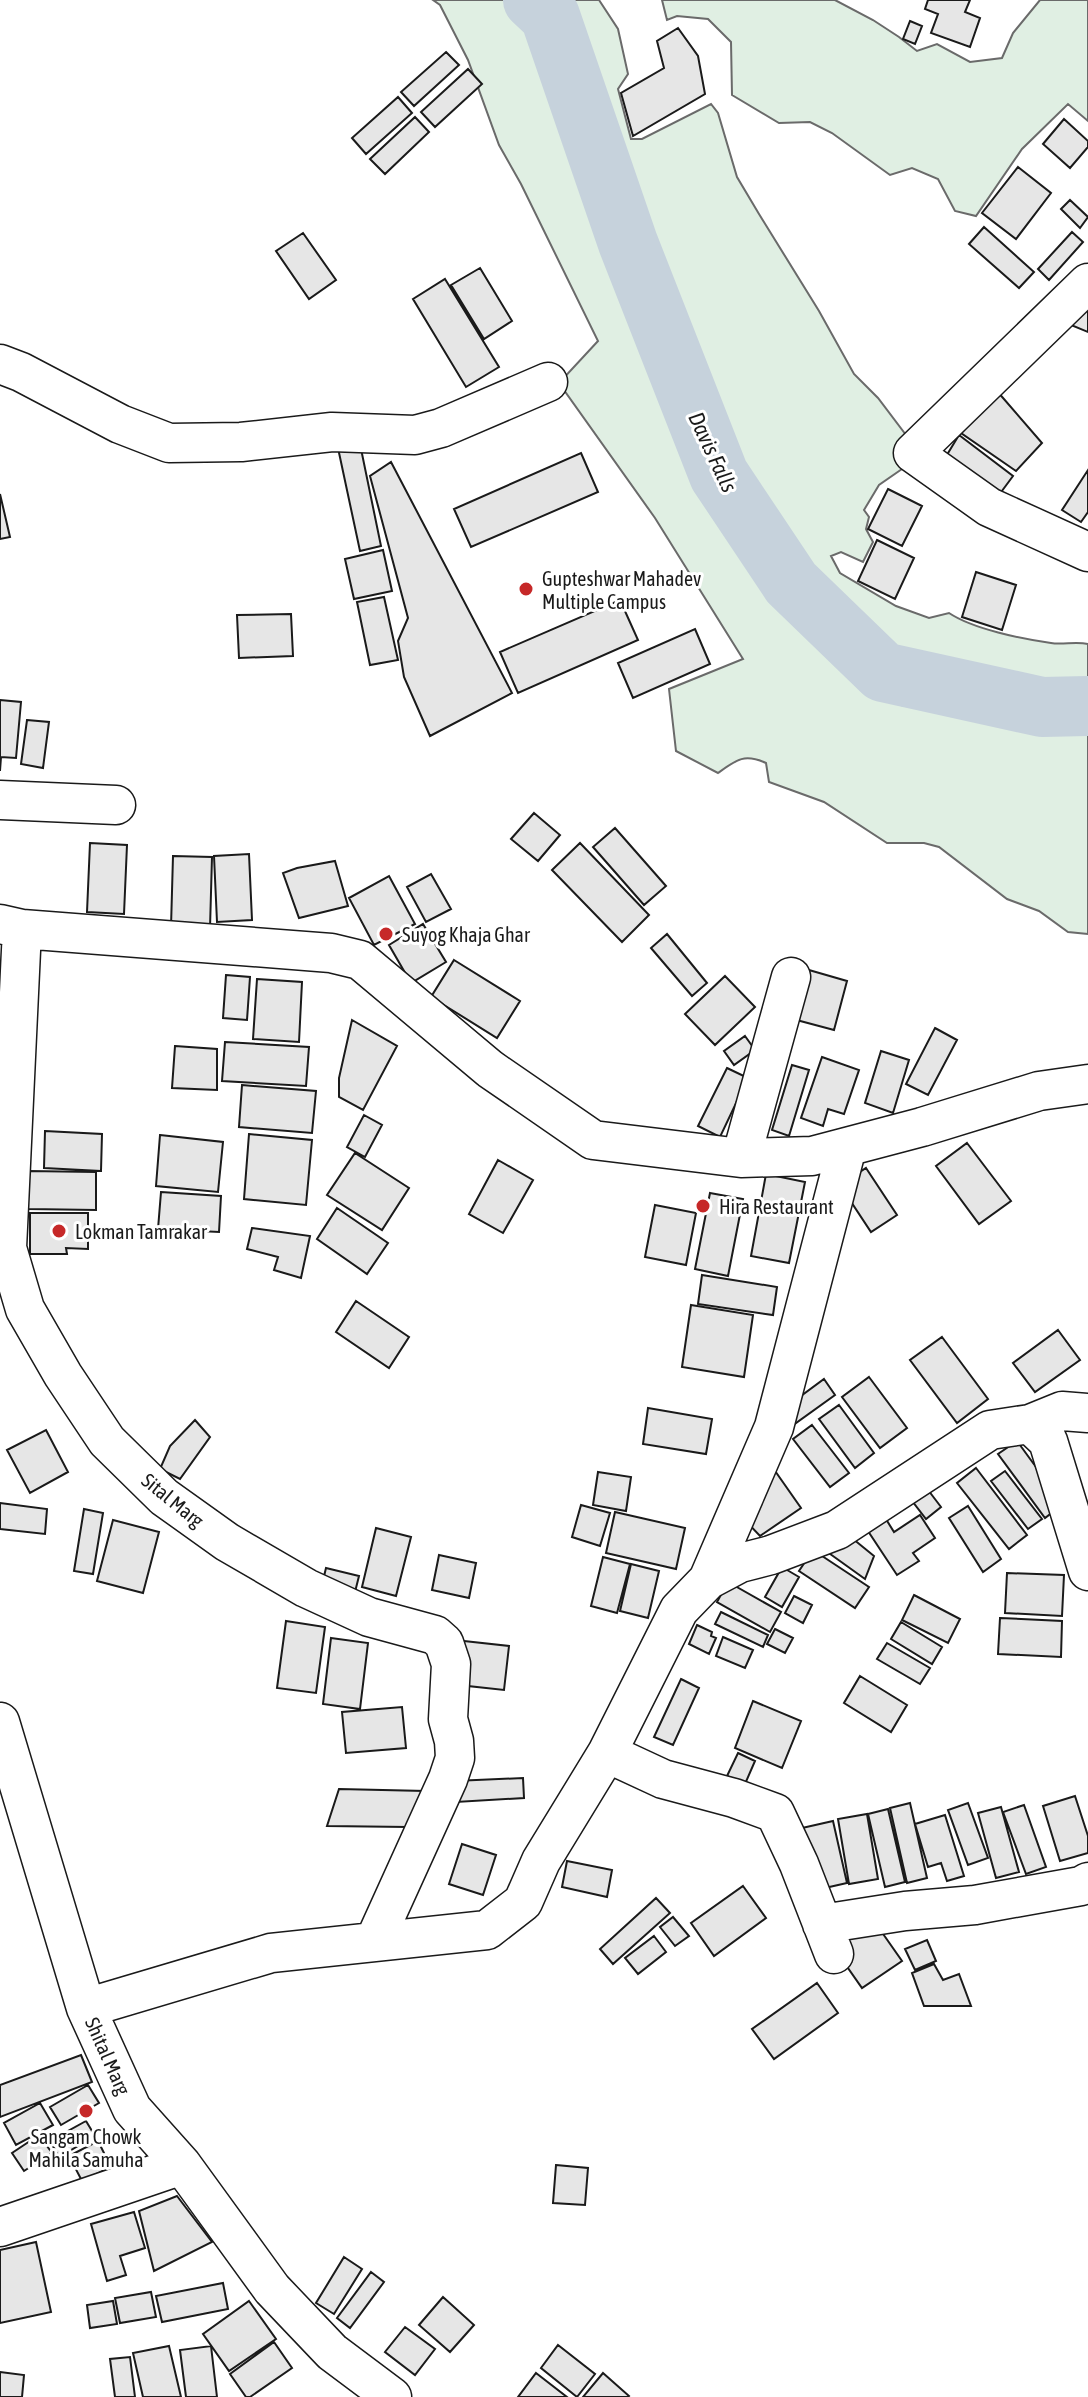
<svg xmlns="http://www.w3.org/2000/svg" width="1088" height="2397" font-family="'Asap Condensed',sans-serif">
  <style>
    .green { fill: #e0efe3; stroke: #6a6a6a; stroke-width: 2 }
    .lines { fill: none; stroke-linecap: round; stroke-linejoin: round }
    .river { stroke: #c6d2dc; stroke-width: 60 }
    .building { fill: #e6e6e6; stroke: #1a1a1a; stroke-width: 2 }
    .minor-casing { stroke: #1a1a1a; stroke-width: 41 }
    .minor { stroke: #fff; stroke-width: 38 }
    .poi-dot { fill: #c62828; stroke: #fff; stroke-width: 3 }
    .labels { text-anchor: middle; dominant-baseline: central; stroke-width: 6; stroke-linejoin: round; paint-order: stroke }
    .poi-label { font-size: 20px; fill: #1a1a1a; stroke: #fff; text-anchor: start }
    .street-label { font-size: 20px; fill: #1a1a1a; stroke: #fff }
    .water-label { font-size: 22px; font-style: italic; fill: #1a1a1a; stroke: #fff }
  </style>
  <rect width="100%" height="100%" fill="#fff"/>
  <path class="green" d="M433,0H518L552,54L604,232L637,293L688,419L704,470L733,525L780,602L837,664L901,705L1088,724V934L1068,932L1039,911L1007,899L939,847L924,843H887L824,802L769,782L766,763C744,753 736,760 718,773L676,751L669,689L743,659L655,518L559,383L598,341L521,184L499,145L468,60L440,5Z
    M547,0H599L618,29L628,74L618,89L631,139H642L711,104L718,113L737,177L759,214L819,311L854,374L878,398L906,435L902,469L879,485L864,510L869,517L866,529L873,542L863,562L841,552L831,556L840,573L896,606L929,618L949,613C973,629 1022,639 1051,643C1063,645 1076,641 1088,644V691L1061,702L1025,700L998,691L990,674L959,677L937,664C900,673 889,664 858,644L864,634L842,601L831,598L801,574L786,553L763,533L751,499L737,481L730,453L718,448L710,416L695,401L681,358L626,226L584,106L589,94L591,73L572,47L557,12Z
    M662,0H835L873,20L899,37L917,51L937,44L970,62L1002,58L1013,33L1040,0H1088V121L1068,104L1022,149L976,216L955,211L938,179L912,168L890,175L832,133L810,122L779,123L732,95L731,42L708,19L677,16L667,20Z"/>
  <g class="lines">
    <path class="river" d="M533,0L550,16L628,243L719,475L791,583L883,672L1042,707L1088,706"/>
  </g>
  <path class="building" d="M928,0H970L965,12L980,18L970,47L931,33L938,14L925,9Z
    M910,21L922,26L915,44L903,39Z
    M678,28L698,56L705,94L633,136L621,93L664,68L657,41Z
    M446,52L459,65L414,106L401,92Z
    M468,69L482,84L435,127L421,112Z
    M398,97L412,113L366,154L352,138Z
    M415,117L429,132L385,174L370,159Z
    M1064,119L1088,141V147L1070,168L1043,144Z
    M1018,167L1051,193L1016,239L982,213Z
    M1070,200L1088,217L1080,228L1061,209Z
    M984,227L1034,272L1019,288L969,244Z
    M1072,232L1083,242L1049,280L1038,269Z
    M303,233L336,280L309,299L276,251Z
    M480,268L512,321L484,339L451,285Z
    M445,279L499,367L466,387L413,299Z
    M1088,290V332L1071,325Z
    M997,391L1042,443L1016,471L961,433Z
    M959,435L1013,476L993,503L939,468Z
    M360,444L381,546L360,551L338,448Z
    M581,453L598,492L471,547L454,509Z
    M391,462L512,693L430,736L404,677L398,641L408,618L370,476Z
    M1088,470V512L1081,522L1062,510Z
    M888,489L922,506L902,546L868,529Z
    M0,494L10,537L0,539Z
    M877,540L914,558L895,599L858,581Z
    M383,550L392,591L354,599L345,559Z
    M976,572L1016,585L1002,630L962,617Z
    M384,597L398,660L370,665L357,602Z
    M620,600L638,640L518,693L500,652Z
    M291,614L293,656L239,658L237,615Z
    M695,629L710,664L633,698L618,663Z
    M0,700L21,702L16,758L1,757L0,771Z
    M27,720L49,722L43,768L21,764Z
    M534,813L560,835L538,861L511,839Z
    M615,828L666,886L644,905L593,847Z
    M90,843L127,845L124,914L87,912Z
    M580,843L649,915L622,942L552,870Z
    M249,854L252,920L217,922L214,856Z
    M173,856L212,857L210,928L171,927Z
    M335,861L348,906L299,918L283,873L297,868Z
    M431,874L451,909L426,922L407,887Z
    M389,876L415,924L374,945L349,898Z
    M423,924L446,962L411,983L389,945Z
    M667,934L707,983L692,996L651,948Z
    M454,960L520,1001L497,1038L431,997Z
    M802,968L847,981L834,1030L789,1018Z
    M226,975L250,977L247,1020L223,1018Z
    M725,976L755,1007L715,1045L685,1014Z
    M257,979L302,982L299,1042L253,1039Z
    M352,1020L397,1046L363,1110L339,1097V1078Z
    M935,1028L957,1040L928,1095L906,1084Z
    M745,1036L755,1050L734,1065L724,1051Z
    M225,1042L309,1047L306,1086L222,1081Z
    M175,1046L217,1049V1090L172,1088Z
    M881,1051L909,1060L893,1113L865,1103Z
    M822,1057L859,1070L844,1114L828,1109L823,1126L801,1118Z
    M792,1065L809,1070L789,1136L772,1130Z
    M727,1068L748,1078L720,1137L698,1126Z
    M242,1085L316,1091L312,1133L239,1127Z
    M364,1115L382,1125L365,1157L347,1147Z
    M45,1131L102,1134L101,1171L44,1168Z
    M249,1134L312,1140L306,1205L244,1199Z
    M160,1135L223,1142L218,1192L156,1186Z
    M967,1143L1011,1201L979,1224L936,1166Z
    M355,1153L409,1188L382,1230L327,1195Z
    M498,1160L533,1180L503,1233L469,1214Z
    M866,1168L897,1215L871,1232L840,1185Z
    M28,1171L96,1172V1210L28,1209Z
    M766,1174L805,1182L789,1263L751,1256Z
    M161,1192L221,1196L219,1232L158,1229Z
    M710,1193L743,1199L728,1276L695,1269Z
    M655,1205L696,1213L686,1265L645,1257Z
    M337,1208L388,1243L367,1274L317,1239Z
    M30,1213H88V1249L66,1248L67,1254H30Z
    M252,1228L310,1236L301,1278L274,1270L278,1257L247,1249Z
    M702,1275L777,1287L773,1315L698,1304Z
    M356,1301L409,1337L389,1368L336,1332Z
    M691,1305L753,1315L744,1377L682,1367Z
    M1058,1330L1080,1360L1035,1392L1013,1363Z
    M942,1337L988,1399L957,1423L910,1360Z
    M869,1377L907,1428L880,1448L842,1397Z
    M824,1379L835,1395L789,1428L778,1413Z
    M839,1405L874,1453L855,1468L819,1419Z
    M648,1408L712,1419L706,1454L643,1444Z
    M195,1420L210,1437L180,1479L160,1469L170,1446Z
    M812,1425L849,1473L830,1487L793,1439Z
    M46,1430L68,1472L30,1493L7,1450Z
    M1017,1441L1063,1504L1045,1518L998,1454Z
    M766,1458L801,1508L760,1536L743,1518Z
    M976,1468L1027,1535L1009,1549L957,1483Z
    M1005,1471L1042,1519L1028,1529L991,1481Z
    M598,1472L631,1477L626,1511L593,1505Z
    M922,1482L941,1507L926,1519L906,1493Z
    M0,1503L47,1509L45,1534L0,1529Z
    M581,1505L610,1513L600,1546L572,1537Z
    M968,1506L1001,1559L983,1572L949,1518Z
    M84,1509L103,1513L93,1574L74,1571Z
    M615,1512L685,1528L676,1569L606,1553Z
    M920,1515L935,1538L913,1553L919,1561L897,1575L866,1528L884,1516L894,1532Z
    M113,1520L159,1532L143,1593L97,1581Z
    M376,1528L411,1537L396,1596L362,1587Z
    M847,1534L874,1556L865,1579L826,1551Z
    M813,1550L869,1587L855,1608L799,1571Z
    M439,1555L476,1563L469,1598L432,1590Z
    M603,1557L630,1564L617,1613L591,1606Z
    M631,1564L659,1571L648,1618L620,1611Z
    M782,1567L799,1577L782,1607L765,1597Z
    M326,1568L359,1576L353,1600L320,1593Z
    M1007,1573L1064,1575L1062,1616L1005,1613Z
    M728,1582L781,1612L770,1632L717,1602Z
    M914,1595L960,1619L948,1643L902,1620Z
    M794,1596L812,1605L803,1623L785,1613Z
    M721,1612L768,1635L763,1647L715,1624Z
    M1000,1618L1062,1621L1061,1657L998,1654Z
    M286,1621L325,1627L316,1693L277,1688Z
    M901,1622L942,1647L932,1664L891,1639Z
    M697,1625L712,1632L711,1636L716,1638L709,1654L689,1644Z
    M775,1629L793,1638L785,1653L767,1644Z
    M723,1637L753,1650L745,1668L716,1656Z
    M331,1638L368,1643L360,1709L323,1704Z
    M464,1641L509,1646L504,1690L459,1685Z
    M887,1643L930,1668L920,1684L877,1659Z
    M860,1676L907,1705L891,1732L844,1703Z
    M681,1679L699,1688L673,1745L654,1737Z
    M753,1701L801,1721L782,1768L735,1748Z
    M402,1707L406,1748L346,1753L342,1712Z
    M738,1753L755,1761L745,1784L727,1776Z
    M523,1778L524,1798L456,1802L454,1781Z
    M339,1789L425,1791L408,1827L327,1826Z
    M1075,1796L1088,1836V1853L1060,1861L1043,1806Z
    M910,1803L927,1878L907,1883L890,1808Z
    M968,1803L988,1858L968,1865L948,1810Z
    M1024,1805L1046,1867L1026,1874L1003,1812Z
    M1001,1807L1019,1872L996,1878L978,1813Z
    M888,1809L905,1882L885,1887L868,1814Z
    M867,1814L878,1879L849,1884L838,1819Z
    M945,1815L964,1876L947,1881L941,1863L928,1867L915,1824Z
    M833,1821L847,1883L816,1890L802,1828Z
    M462,1844L496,1855L483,1895L449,1884Z
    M567,1861L612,1870L607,1897L562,1887Z
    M743,1886L766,1918L714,1956L691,1923Z
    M656,1898L670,1913L613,1964L600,1949Z
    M673,1917L689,1936L675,1946L660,1927Z
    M874,1921L902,1961L862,1988L834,1948Z
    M654,1936L666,1952L638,1974L625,1958Z
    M927,1940L936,1961L915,1970L905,1949Z
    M934,1964L943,1980L959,1974L971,2006H924L912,1973Z
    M817,1983L838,2013L774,2059L752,2029Z
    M81,2055L92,2082L0,2117V2085Z
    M88,2085L99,2103L61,2125L50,2107Z
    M40,2103L53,2125L16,2145L4,2123Z
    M86,2121L95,2136L59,2157L50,2141Z
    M39,2135L52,2153L24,2171L12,2153Z
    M98,2141L111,2167L82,2181L69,2156Z
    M556,2165L588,2168L585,2205L553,2203Z
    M177,2196L212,2242L154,2271L139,2211Z
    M134,2212L145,2248L120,2256L126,2275L107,2281L91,2224Z
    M36,2242L51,2312L0,2323V2250Z
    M344,2257L362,2269L334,2314L316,2303Z
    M371,2272L384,2282L350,2328L337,2318Z
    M223,2283L228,2309L162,2322L156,2296Z
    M151,2292L156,2317L120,2323L115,2298Z
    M443,2297L474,2325L450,2352L419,2325Z
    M113,2301L117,2324L90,2328L87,2305Z
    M249,2301L276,2339L229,2371L203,2334Z
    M405,2327L435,2349L415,2375L385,2352Z
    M274,2342L292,2368L250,2397H246L230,2374Z
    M558,2345L595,2374L577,2397L541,2368Z
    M169,2346L181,2397H143L133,2353Z
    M211,2346L217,2397H186L180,2350Z
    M130,2357L135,2397H115L110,2359Z
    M0,2372L24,2375L22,2397H0Z
    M536,2373L567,2397H518Z
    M603,2373L629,2396L628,2397H583Z"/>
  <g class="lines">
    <defs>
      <path id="minor" d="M1088,283L913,453L989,507L1088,552
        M0,364L21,372L120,424L169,443L241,442L332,432L415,435L441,428L548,382
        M0,800L116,805
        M0,924L22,929L331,953L360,960L490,1069L593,1140L741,1158L812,1156L922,1127L1039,1091L1088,1084
        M22,929L7,1248L25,1309L63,1375L107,1441L164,1497L227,1542L306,1588L369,1617L435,1635L444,1643L451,1664L448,1719L454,1741L455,1758L448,1779L374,1942
        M741,1158L791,977
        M1030,1424L1062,1411L1088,1413
        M708,1580L774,1427L847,1147
        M0,1722L86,2008L132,2109L182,2165L272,2289L332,2352L392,2397
        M607,1753L663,1779L734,1798L775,1813L799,1864L834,1954
        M822,1924L905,1911L975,1905L1081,1886L1088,1882
        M86,2008L271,1953L487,1930L523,1902L541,1861L607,1753L679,1610L708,1580L740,1563L771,1555L837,1530L990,1430L1030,1424L1048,1441L1088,1571
        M0,2227L182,2165"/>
    </defs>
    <use href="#minor" class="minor-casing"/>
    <use href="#minor" class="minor"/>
  </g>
  <g class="poi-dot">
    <circle cx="526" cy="589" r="8"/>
    <circle cx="386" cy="934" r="8"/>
    <circle cx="703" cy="1206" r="8"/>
    <circle cx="59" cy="1231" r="8"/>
    <circle cx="86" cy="2111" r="8"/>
  </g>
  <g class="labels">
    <g class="poi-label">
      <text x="542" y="578">Gupteshwar Mahadev<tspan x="542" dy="23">Multiple Campus</tspan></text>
      <text x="402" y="934">Suyog Khaja Ghar</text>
      <text x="719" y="1206">Hira Restaurant</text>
      <text x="75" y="1231">Lokman Tamrakar</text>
      <text x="86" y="2136" text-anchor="middle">Sangam Chowk<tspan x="86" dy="23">Mahila Samuha</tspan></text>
    </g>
    <g class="street-label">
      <text transform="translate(173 1500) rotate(39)">Sital Marg</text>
      <text transform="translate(108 2056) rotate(66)">Shital Marg</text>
    </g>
    <g class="water-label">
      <text transform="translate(713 452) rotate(65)">Davis Falls</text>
    </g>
  </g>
</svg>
